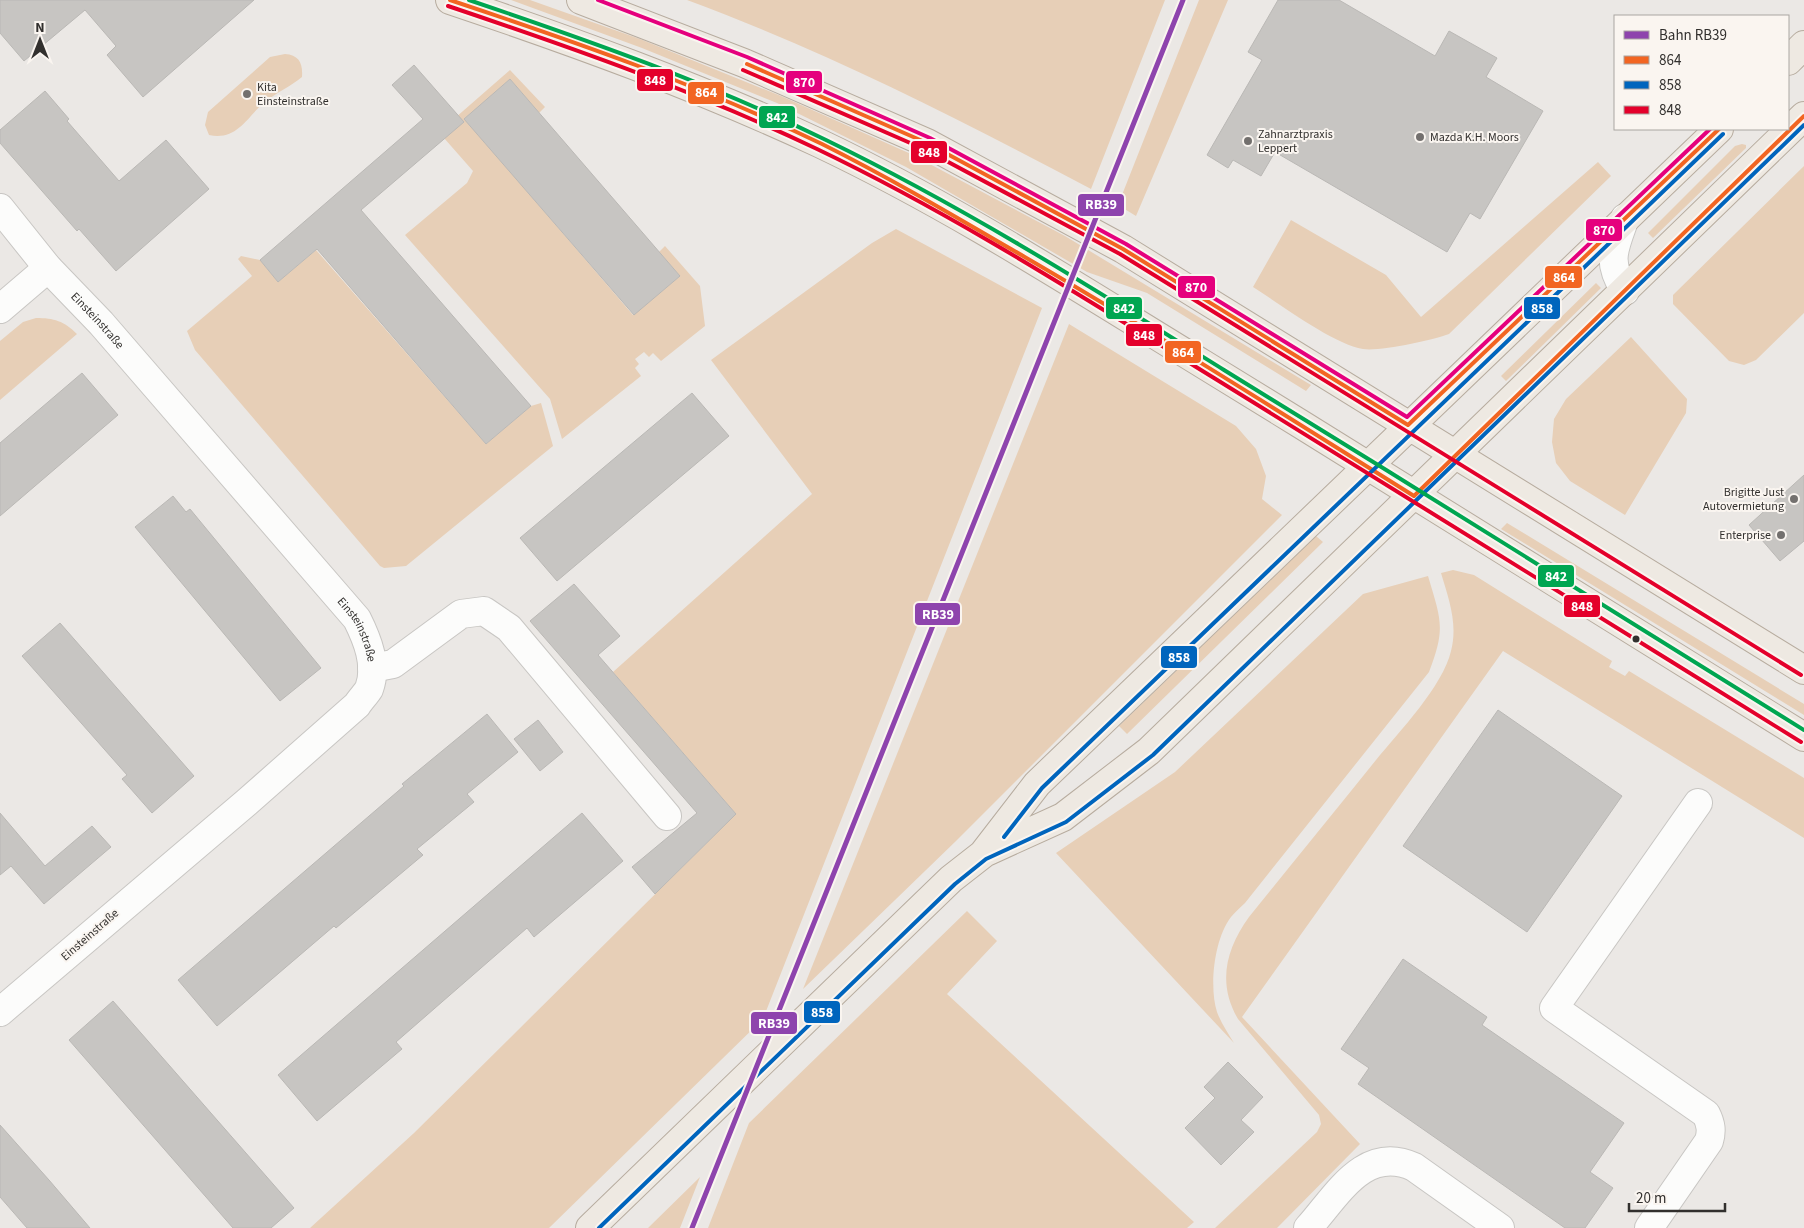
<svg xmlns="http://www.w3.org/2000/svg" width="1804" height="1228" font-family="'Source Sans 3',sans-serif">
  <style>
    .green { fill: #e7cfb7 }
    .building { fill: #c7c5c2; stroke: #bab8b5 }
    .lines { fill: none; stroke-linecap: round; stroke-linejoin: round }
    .minor-casing { stroke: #c8c6c3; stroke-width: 30 }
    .major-casing { stroke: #b7ac9f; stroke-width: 30 }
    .minor { stroke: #fcfcfb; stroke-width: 28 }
    .major { stroke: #eee9e2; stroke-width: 28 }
    .bus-1-casing { stroke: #faf5f0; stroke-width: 8 }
    .bus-2-casing { stroke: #faf5f0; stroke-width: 8 }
    .bus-3-casing { stroke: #faf5f0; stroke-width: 8 }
    .bus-4-casing { stroke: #faf5f0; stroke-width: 8 }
    .bus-5-casing { stroke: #faf5f0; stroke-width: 8 }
    .bus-1 { stroke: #f26522; stroke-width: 4 }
    .bus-2 { stroke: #0065bd; stroke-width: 4 }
    .bus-3 { stroke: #e4002b; stroke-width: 4 }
    .bus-4 { stroke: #00a651; stroke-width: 4 }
    .bus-5 { stroke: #e5007d; stroke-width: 4 }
    .rail-1-casing { stroke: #faf5f0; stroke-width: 9 }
    .rail-1 { stroke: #8e44ad; stroke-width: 5 }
    .poi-dot { fill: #73706e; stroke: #faf5f0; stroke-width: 2 }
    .bus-dot { fill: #32302e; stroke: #faf5f0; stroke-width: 2 }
    .labels { text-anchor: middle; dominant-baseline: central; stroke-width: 4; stroke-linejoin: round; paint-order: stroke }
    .poi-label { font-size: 12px; fill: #32302e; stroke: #faf5f0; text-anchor: start }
    .street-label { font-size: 12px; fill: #32302e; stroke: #faf5f0 }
    .line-badge { stroke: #faf5f0; stroke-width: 2 }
    .badge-label { font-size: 14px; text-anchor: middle; font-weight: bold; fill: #fff }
  </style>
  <rect width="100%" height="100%" fill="#ebe8e5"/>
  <path class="green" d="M511,0H530L640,39L781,96L911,154L1065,236L1311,385L1306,391L1147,293L1087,272L906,167L777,103L642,48Z
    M687,0H1165L1091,189C959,119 827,52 687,0Z
    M1199,0H1228L1136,216L1118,205Z
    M285,54C299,55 303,63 302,77C291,86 278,92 266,101C247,116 238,141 209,135L205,125L208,112L270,57Z
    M510,70L545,107L539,113L510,79L465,119L633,315L680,276L659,252L665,246L700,286L705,326L661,361L653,353L649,357L644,352L635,359L639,364L635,368L641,376L562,439L550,399L405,235L467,183L473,171L444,138L447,125Z
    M1742,144L1746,145V148L1653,238L1648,233L1735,146Z
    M1598,162L1611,176L1449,334C1433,340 1378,352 1363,349C1333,344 1280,304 1253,287L1291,220L1386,275L1421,317Z
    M1804,166V313L1756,360L1744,365L1729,361L1673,304V295Z
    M896,229L1042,308L763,1019L549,1228H310L414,1133L736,814L613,672L812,494L711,360L872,243Z
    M316,250L486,444L531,406L541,403L553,446L406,566L384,568L380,566L195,350L187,331L252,276L238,259L241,256L260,260L278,282Z
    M1596,283L1601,288L1506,381L1501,376Z
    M36,318C54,318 64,321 77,334L0,400V341L23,322Z
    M1069,324L1236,426L1256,449L1266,476L1262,499L1282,515L956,841L803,989Z
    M1631,337L1687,399L1686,413L1625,515L1570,481L1556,463L1552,442L1554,419L1566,399Z
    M1507,523L1804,704V715L1501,529Z
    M1316,536L1323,542L1127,734L1119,726Z
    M1453,570L1474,575L1612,661L1609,667L1625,676L1629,671L1804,778V838L1503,651L1242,1017L1360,1144L1277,1228H1215L1317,1132L1321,1124L1319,1115L1238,1019C1217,983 1226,949 1249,917C1291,865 1334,812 1376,760C1399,732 1443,686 1451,651C1458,624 1449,600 1441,573Z
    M1428,576C1441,620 1446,628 1429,672L1245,903C1240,908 1235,912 1231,917C1214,939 1209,987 1217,1012C1221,1023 1228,1033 1234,1043L1056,853L1175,772L1363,594Z
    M967,911L997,941L947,994L1194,1222L1187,1228H708L749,1123Z
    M700,1177L680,1228H648Z"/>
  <path class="building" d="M0,0H254L143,97L107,55L116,46L85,10L24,61L0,33Z
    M1278,0H1339L1435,56L1449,31L1497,58L1486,77L1543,111L1480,219L1470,213L1447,252L1275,152L1261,176L1233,160L1228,168L1207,155L1262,60L1248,52Z
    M414,65L464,122L361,210L531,406L486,444L317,249L278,282L260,260L423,119L392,85Z
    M510,79L680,276L634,315L464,119Z
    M45,91L69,119L67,121L119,181L166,140L209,189L116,271L79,229L77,231L0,143V130Z
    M82,373L118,415L0,516V443Z
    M692,393L729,436L557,581L520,538Z
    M1804,475V541L1780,561L1749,525Z
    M173,496L186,512L190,509L321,668L280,701L135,527Z
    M574,584L620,636L598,655L736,814L655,894L632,867L697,813L530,621Z
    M60,623L194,776L152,813L122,779L127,775L22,656Z
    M1498,710L1622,796L1527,932L1403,846Z
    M487,714L518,752L467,794L474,802L417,849L423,855L336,928L334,926L217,1026L178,980L404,786L402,784Z
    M538,720L563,752L540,771L514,739Z
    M0,813L45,866L92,826L111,847L44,904L11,866L0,875Z
    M582,813L623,861L534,937L527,928L396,1042L402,1049L317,1121L278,1075Z
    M1403,959L1487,1017L1482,1025L1624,1123L1590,1172L1613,1188L1585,1228H1565L1358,1084L1369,1068L1341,1049Z
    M113,1001L294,1208L271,1228H233L69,1040Z
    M1228,1062L1263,1097L1241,1120L1254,1132L1221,1165L1185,1128L1215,1098L1204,1087Z
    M0,1125L49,1180L90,1228H27L0,1197Z"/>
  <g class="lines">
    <defs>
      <g id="minor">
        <path id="s1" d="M0,208L48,268L101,323L357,619C367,639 378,665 369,689C366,694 360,700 357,705L247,802L0,1012"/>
        <path d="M1625,291C1606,261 1614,249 1625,218"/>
        <path d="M0,309L48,268"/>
        <path d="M372,668L393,664L461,614L484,611L509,628L667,816"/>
        <path d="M1308,1228C1337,1196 1364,1144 1414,1167L1500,1228"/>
        <path d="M1649,1228L1709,1141C1712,1131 1711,1124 1706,1114L1554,1008L1698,803"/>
      </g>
      <path id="major" d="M450,0C575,42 699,87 819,143C952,206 1077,287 1203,364C1404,487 1603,613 1804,737
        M581,0L744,63L927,143L1123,249L1804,670
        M1788,61L1804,45
        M986,852L1063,817L1149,751L1804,116
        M590,1228L951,879L983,854L1037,784L1719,129"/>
    </defs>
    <use href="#minor" class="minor-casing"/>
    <use href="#major" class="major-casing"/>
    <use href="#minor" class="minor"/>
    <use href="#major" class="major"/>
    <defs>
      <path id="bus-1" d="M450,0C576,42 702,86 822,144C884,175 944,210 1004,245C1143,325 1278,411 1414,496
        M747,64L927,143L1123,249L1408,425
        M1408,425L1719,129
        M1414,496L1804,116"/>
      <path id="bus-2" d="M1004,837L1042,788L1723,134
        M599,1228L955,884L986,859L1066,822L1153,755L1804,125"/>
      <path id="bus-3" d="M448,6C573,48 698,92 817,149C955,215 1084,298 1214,378C1410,498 1605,621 1801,742
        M743,70L924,149L1120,254L1801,675"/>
      <path id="bus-4" d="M469,0C590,41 712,84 826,140C964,207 1094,289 1224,370C1418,489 1611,610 1804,730"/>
      <path id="bus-5" d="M598,0L747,57L930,138L1126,244L1407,417L1710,129"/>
    </defs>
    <use href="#bus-1" class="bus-1-casing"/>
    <use href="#bus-2" class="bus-2-casing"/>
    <use href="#bus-3" class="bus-3-casing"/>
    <use href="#bus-4" class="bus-4-casing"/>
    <use href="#bus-5" class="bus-5-casing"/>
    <use href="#bus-1" class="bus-1"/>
    <use href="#bus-2" class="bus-2"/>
    <use href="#bus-3" class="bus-3"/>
    <use href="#bus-4" class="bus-4"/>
    <use href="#bus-5" class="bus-5"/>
    <defs>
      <path id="rail-1" d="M692,1228L1183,0"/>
    </defs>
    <use href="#rail-1" class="rail-1-casing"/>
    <use href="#rail-1" class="rail-1"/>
  </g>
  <g class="poi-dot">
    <circle cx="247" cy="94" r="5"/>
    <circle cx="1420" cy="137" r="5"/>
    <circle cx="1248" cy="141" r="5"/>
    <circle cx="1794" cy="499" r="5"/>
    <circle cx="1781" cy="535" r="5"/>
  </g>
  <circle class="bus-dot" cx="1636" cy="639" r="4.5"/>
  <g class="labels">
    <g class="poi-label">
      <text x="257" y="87">Kita<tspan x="257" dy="14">Einsteinstraße</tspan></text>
      <text x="1258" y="134">Zahnarztpraxis<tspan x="1258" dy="14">Leppert</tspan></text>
      <text x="1430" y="137">Mazda K.H. Moors</text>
      <text x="1784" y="492" text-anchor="end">Brigitte Just<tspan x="1784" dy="14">Autovermietung</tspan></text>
      <text x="1771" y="535" text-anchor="end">Enterprise</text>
    </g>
    <g class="street-label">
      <text stroke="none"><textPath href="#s1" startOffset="149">Einsteinstraße</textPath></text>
      <text stroke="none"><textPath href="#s1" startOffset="554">Einsteinstraße</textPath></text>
      <text transform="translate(90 935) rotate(-41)">Einsteinstraße</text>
    </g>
  </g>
  <g class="line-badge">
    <rect x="636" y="68" width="38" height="24" rx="5" fill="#e4002b"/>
    <rect x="785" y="70" width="38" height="24" rx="5" fill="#e5007d"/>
    <rect x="687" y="81" width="38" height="24" rx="5" fill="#f26522"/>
    <rect x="758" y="105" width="38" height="24" rx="5" fill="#00a651"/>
    <rect x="910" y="140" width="38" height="24" rx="5" fill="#e4002b"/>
    <rect x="1077" y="193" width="48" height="24" rx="5" fill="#8e44ad"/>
    <rect x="1585" y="218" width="38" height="24" rx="5" fill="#e5007d"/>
    <rect x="1544" y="265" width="39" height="24" rx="5" fill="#f26522"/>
    <rect x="1177" y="275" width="39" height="24" rx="5" fill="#e5007d"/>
    <rect x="1105" y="296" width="38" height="24" rx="5" fill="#00a651"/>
    <rect x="1523" y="296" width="38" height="24" rx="5" fill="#0065bd"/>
    <rect x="1125" y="323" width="38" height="24" rx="5" fill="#e4002b"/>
    <rect x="1164" y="340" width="38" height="24" rx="5" fill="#f26522"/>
    <rect x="1537" y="564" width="38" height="24" rx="5" fill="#00a651"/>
    <rect x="1563" y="594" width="38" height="24" rx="5" fill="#e4002b"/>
    <rect x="914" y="602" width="47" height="24" rx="5" fill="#8e44ad"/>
    <rect x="1160" y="645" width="38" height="24" rx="5" fill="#0065bd"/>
    <rect x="803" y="1000" width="38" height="24" rx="5" fill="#0065bd"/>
    <rect x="750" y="1011" width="48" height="24" rx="5" fill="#8e44ad"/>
  </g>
  <g class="badge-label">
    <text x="655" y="85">848</text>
    <text x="804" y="87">870</text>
    <text x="706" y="97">864</text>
    <text x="777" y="122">842</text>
    <text x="929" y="157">848</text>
    <text x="1101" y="209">RB39</text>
    <text x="1604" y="235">870</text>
    <text x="1564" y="282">864</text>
    <text x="1196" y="292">870</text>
    <text x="1124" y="313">842</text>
    <text x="1542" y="313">858</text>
    <text x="1144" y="340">848</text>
    <text x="1183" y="357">864</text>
    <text x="1556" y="581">842</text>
    <text x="1582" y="611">848</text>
    <text x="938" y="619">RB39</text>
    <text x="1179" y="662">858</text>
    <text x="822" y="1017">858</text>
    <text x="774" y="1028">RB39</text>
  </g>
  <rect x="1614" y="15" width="175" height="115" fill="#faf5f0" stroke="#aaa6a2"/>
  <rect x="1624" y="31" width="25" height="8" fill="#8e44ad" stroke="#aaa6a2"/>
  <text x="1659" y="40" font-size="15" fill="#32302e">Bahn RB39</text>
  <rect x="1624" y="56" width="25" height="8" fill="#f26522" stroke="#aaa6a2"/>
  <text x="1659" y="65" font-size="15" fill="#32302e">864</text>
  <rect x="1624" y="81" width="25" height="8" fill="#0065bd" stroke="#aaa6a2"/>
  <text x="1659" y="90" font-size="15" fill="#32302e">858</text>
  <rect x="1624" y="106" width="25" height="8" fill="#e4002b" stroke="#aaa6a2"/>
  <text x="1659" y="115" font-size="15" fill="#32302e">848</text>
  <g transform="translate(40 40)" stroke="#faf5f0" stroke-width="4" paint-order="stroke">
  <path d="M0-4L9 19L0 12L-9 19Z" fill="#32302e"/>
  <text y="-8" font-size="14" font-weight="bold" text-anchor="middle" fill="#32302e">N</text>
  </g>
  <path d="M1629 1203v8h96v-8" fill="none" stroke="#32302e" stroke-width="2.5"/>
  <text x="1636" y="1203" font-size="15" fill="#32302e" stroke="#faf5f0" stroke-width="4" paint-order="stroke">20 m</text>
</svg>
